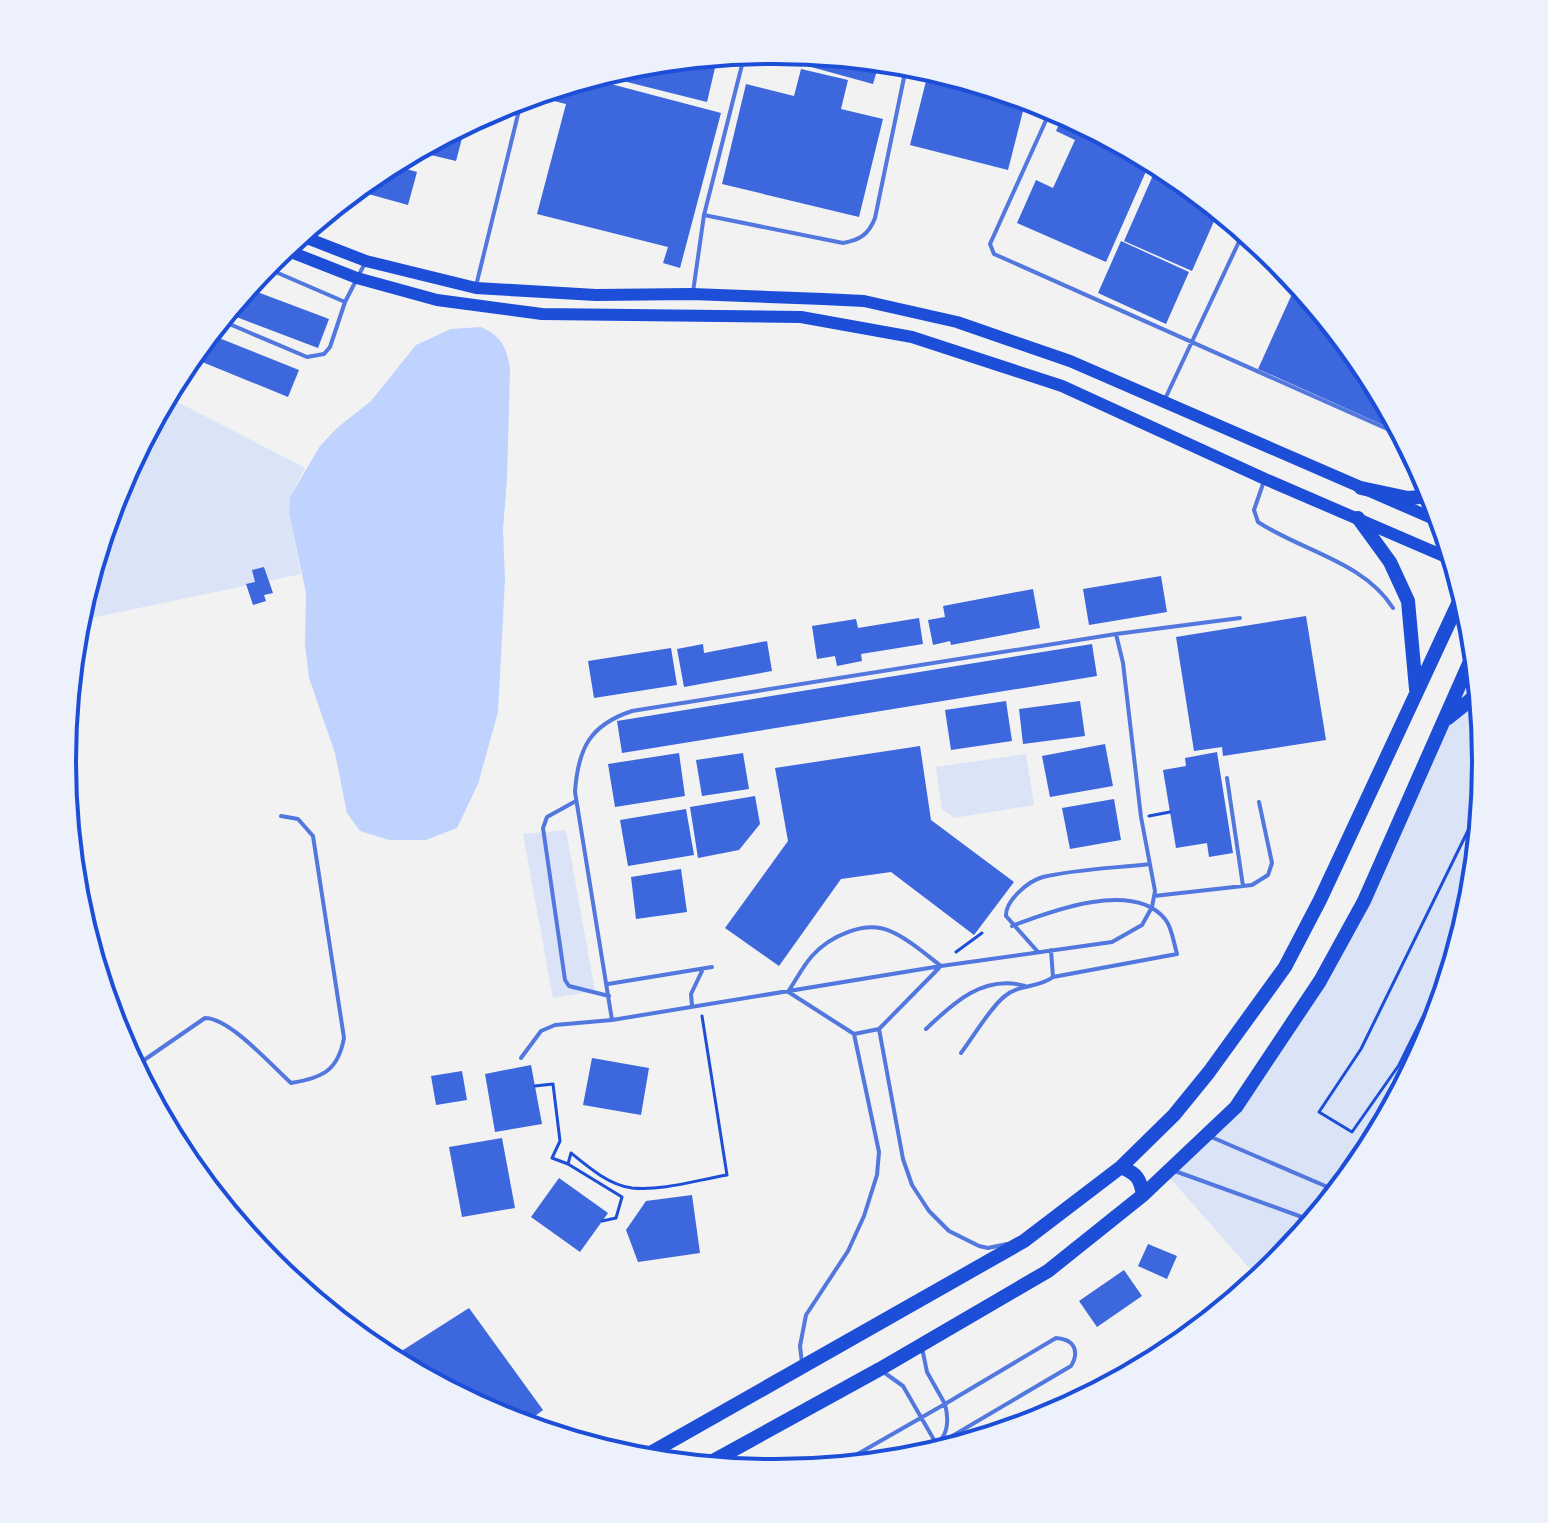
<svg xmlns="http://www.w3.org/2000/svg" width="1548" height="1523" font-family="Commissioner,sans-serif">
  <style>
    .green { fill: #dbe4f7 }
    .water { fill: #bfd3fe }
    .building { fill: #3d67dc }
    .lines { fill: none; stroke-linecap: round; stroke-linejoin: round }
    .path { stroke: #1d4ed8; stroke-width: 3 }
    .service { stroke: #5277de; stroke-width: 4 }
    .secondary { stroke: #1d4ed8; stroke-width: 12 }
    .trunk { stroke: #1d4ed8; stroke-width: 14 }
    .rim { fill: none; stroke: #1d4ed8; stroke-width: 4 }
  </style>
  <rect width="100%" height="100%" fill="#f2f2f2"/>
  <path class="green" d="M166,396L305,468L290,497L289,513L301,574L77,621L117,489Z
    M1475,650L1485,762L1472,901L1431,1034L1374,1142L1297,1229L1277,1265L1259,1279L1168,1176L1231,1104L1320,981Z
    M1026,754L1034,805L954,818L942,809L936,767Z
    M566,830L595,991L553,998L523,834Z"/>
  <path class="water" d="M481,327C501,336 507,347 510,369L507,480L503,529L505,580L498,712L478,784L457,828L426,840H389L360,831L347,813L335,753L309,678L305,644L306,593L289,513L290,497L320,446L337,428L371,401L416,345L451,329Z"/>
  <path class="building" d="M774,50L856,58L880,60L873,84L757,52Z
    M718,55L707,102L599,75L636,64Z
    M801,69L848,80L841,109L883,119L859,217L722,184L746,84L794,96Z
    M929,69L1037,101L1034,114L1023,111L1008,170L910,145Z
    M588,78L721,113L680,268L663,263L668,247L537,214L566,104L538,97L539,93Z
    M1064,113L1151,160L1106,262L1017,223L1036,180L1053,188L1075,140L1056,131Z
    M466,123L456,161L414,151Z
    M389,164L417,172L408,205L354,190Z
    M1158,164L1170,170L1219,210L1192,271L1124,241Z
    M1121,241L1189,272L1166,324L1098,293Z
    M1297,283L1366,367L1395,422L1392,429L1258,369Z
    M247,288L329,319L318,348L226,313Z
    M209,334L299,370L288,397L190,357Z
    M264,567L273,593L264,595L266,601L253,605L246,584L255,582L252,570Z
    M1161,576L1167,612L1089,625L1083,589Z
    M1033,589L1040,628L951,645L950,641L933,645L928,620L945,617L943,606Z
    M1306,616L1326,740L1223,756L1222,747L1194,751L1176,637Z
    M919,618L923,644L861,654L862,661L837,666L835,656L817,659L812,626L856,619L858,628Z
    M767,641L772,671L684,687L677,649L703,644L704,653Z
    M1092,644L1097,676L622,753L617,721Z
    M671,648L677,685L594,698L588,661Z
    M1006,701L1012,741L951,750L945,710Z
    M1080,701L1085,736L1023,744L1019,709Z
    M1105,744L1113,786L1050,797L1042,756Z
    M920,746L931,820L1014,882L974,935L891,872L841,879L779,966L725,928L788,841L775,768Z
    M1217,752L1233,853L1209,857L1207,843L1176,848L1163,770L1186,766L1185,758Z
    M679,753L685,796L615,807L608,764Z
    M743,753L749,789L702,796L696,760Z
    M755,796L760,824L739,850L698,858L690,807Z
    M1114,799L1121,840L1070,849L1062,808Z
    M686,809L694,855L628,866L620,820Z
    M681,869L687,912L636,919L631,877Z
    M592,1058L649,1068L641,1115L583,1105Z
    M531,1065L542,1124L495,1132L485,1074Z
    M462,1071L467,1100L436,1105L431,1076Z
    M502,1138L515,1208L462,1217L449,1147Z
    M559,1178L608,1213L580,1252L531,1217Z
    M692,1195L700,1253L638,1262L626,1230L646,1201Z
    M1148,1244L1177,1256L1167,1279L1138,1266Z
    M1124,1270L1142,1296L1097,1327L1079,1301Z
    M469,1308L543,1410L523,1425L501,1419L389,1359Z"/>
  <g class="lines">
    <path class="path" d="M1149,816L1170,812
      M1458,946L1399,1065L1352,1132L1319,1112L1361,1049L1482,802
      M956,952L982,933
      M535,1086L553,1084L560,1141L552,1158L568,1164
      M602,1221L616,1218L622,1197L568,1164L571,1153C588,1167 609,1185 632,1188C662,1191 697,1180 727,1175L702,1016"/>
    <path class="service" d="M1052,107L990,244L994,254L1403,436
      M704,215L843,243C860,240 869,234 875,218L907,63
      M264,267L345,302
      M476,286L522,98
      M693,292L704,215L745,53
      M220,320L307,357L324,354L330,347L345,302L365,263
      M1165,399L1244,231
      M1264,481L1254,510L1258,522C1302,551 1364,562 1393,608
      M1227,778L1243,886
      M576,801L547,817L543,828L565,980L569,986L609,996
      M1154,896L1252,885L1268,875L1272,863L1259,802
      M1012,926C1051,911 1133,880 1165,919C1172,927 1174,944 1177,954L1053,977
      M1038,952L1006,916C1005,901 1028,881 1043,877C1077,869 1115,868 1150,864
      M608,984L712,967
      M788,992C796,980 803,966 812,956C830,936 865,920 890,931C909,939 925,954 941,966
      M790,993L854,1034L879,1029L939,968
      M692,1006L691,994L702,971
      M612,1020L575,792C578,748 590,725 632,711L1116,634L1240,618
      M879,1029L903,1159L912,1185L929,1211L949,1231L979,1246L988,1248L1007,1244
      M926,1029C953,1003 984,974 1025,986
      M961,1053C972,1039 991,1006 1005,996C1019,984 1039,988 1053,977L1051,950
      M521,1058L541,1031L555,1025L612,1020L941,966L1112,942L1142,925L1152,907L1155,891L1141,817L1123,663L1116,634
      M134,1067L205,1018C230,1018 272,1066 291,1083C322,1078 338,1071 344,1038L313,836L298,819L281,816
      M1209,1136L1337,1191
      M1172,1170L1313,1221
      M802,1363L800,1346L806,1315L848,1251L864,1216L877,1175L879,1152L854,1034
      M882,1371L903,1386L937,1445L1071,1366C1080,1351 1074,1339 1056,1338L945,1404L927,1372L922,1348
      M835,1467L945,1404C953,1436 940,1444 914,1459"/>
    <path class="secondary" d="M299,235L366,261L476,288L596,295L692,294L823,299L864,301L957,322L1070,361L1441,522
      M283,249L357,278L437,300L542,314L801,317L912,337L1062,386L1265,479L1453,560"/>
    <path class="trunk" d="M1361,488L1408,498L1433,496
      M1358,518L1390,562L1408,601L1416,689
      M1448,718L1479,693
      M1121,1167C1137,1174 1140,1178 1143,1195
      M638,1460L1024,1241L1121,1167L1174,1115L1209,1072L1285,967L1320,900L1463,593
      M704,1466L880,1369L1048,1271L1143,1195L1236,1107L1320,981L1364,901L1475,650"/>
  </g>
  <path d="M0 0H1548V1523H0ZM773 64H775A697 697 0 0 1 1472 761V762A697 697 0 0 1 775 1459H773A697 697 0 0 1 76 762V761A697 697 0 0 1 773 64Z" fill="#edf1fc" fill-rule="evenodd"/>
  <path class="rim" d="M773 64H775A697 697 0 0 1 1472 761V762A697 697 0 0 1 775 1459H773A697 697 0 0 1 76 762V761A697 697 0 0 1 773 64Z"/>
</svg>
